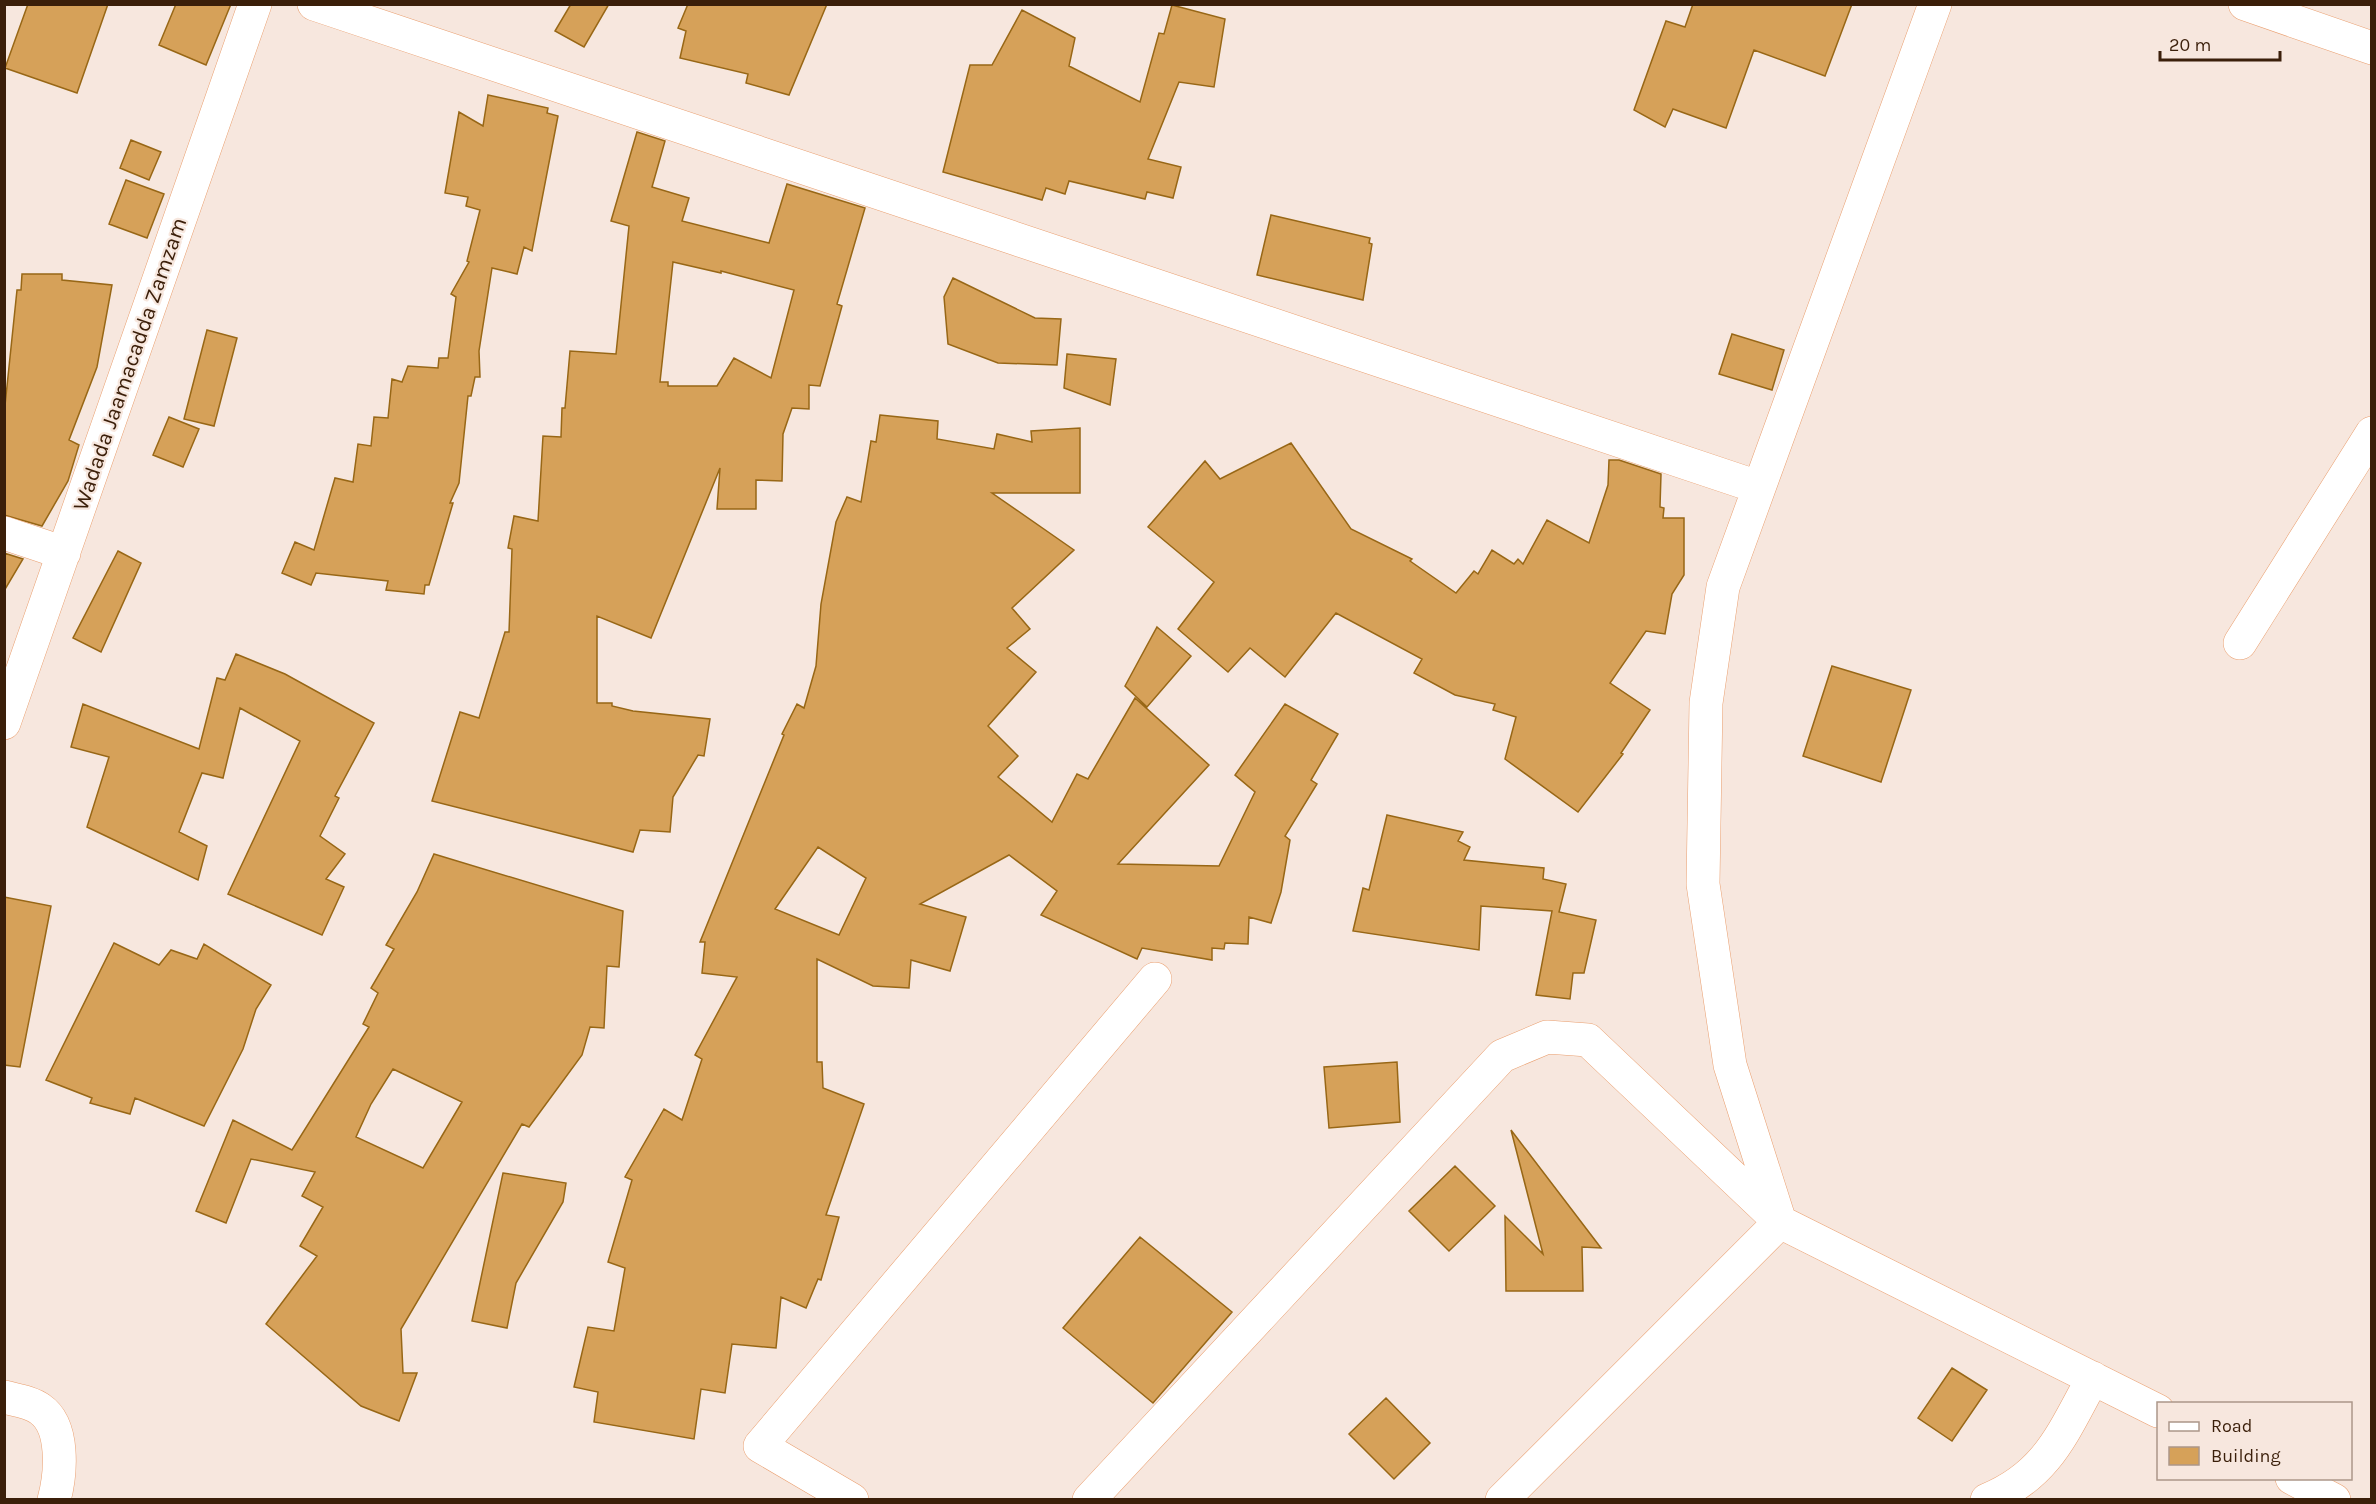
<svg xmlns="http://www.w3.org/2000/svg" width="2376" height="1504" font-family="Karla,sans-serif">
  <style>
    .building { fill: #d6a159; stroke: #986716; stroke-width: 1.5; fill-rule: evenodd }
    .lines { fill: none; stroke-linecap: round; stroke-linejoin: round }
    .minor-casing { stroke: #ea9f6f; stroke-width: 34 }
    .minor { stroke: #fff; stroke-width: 33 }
    .labels { text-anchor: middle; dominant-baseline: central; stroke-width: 4.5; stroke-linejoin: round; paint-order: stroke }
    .street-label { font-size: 22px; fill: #3b1f0a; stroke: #f7e7de }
  </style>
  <rect width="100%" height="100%" fill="#f7e7de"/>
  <path class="building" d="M28,4H108L77,93L5,68Z
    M176,4H231L206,65L159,45Z
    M571,4H609L584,47L555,31Z
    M688,4H827L789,95L746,83L748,74L680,58L686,31L678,28Z
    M1693,4H1852L1825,76L1754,50L1726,128L1673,109L1665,127L1634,110L1666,21L1685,27Z
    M1172,5L1225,19L1214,87L1179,82L1148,159L1181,167L1173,198L1147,192L1145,199L1069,181L1065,194L1046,188L1042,200L943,172L970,65H992L1022,10L1075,38L1069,66L1140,102L1159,33L1164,34Z
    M488,95L548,108L547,113L558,116L532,251L524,247L517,274L492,268L479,351L480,377H475L471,396H468L459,483L450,503H453L429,585H425L424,594L386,590L388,581L316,573L311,585L282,573L295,542L314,550L335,478L353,482L358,444L371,446L374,417L388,418L392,379L402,382L408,366L438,368L439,358H448L456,297L451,294L469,262L467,261L480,210L466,206L468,197L445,193L459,112L483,126Z
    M637,132L665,141L652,187L689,198L682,221L769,243L787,184L865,208L837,304L842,306L820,386L809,385V409L792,408L783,434L782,481L756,480V509H717L720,468L651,638L597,616V703H612V706L633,711L710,719L704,756L698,755L673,797L670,832L640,830L633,852L432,801L460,712L479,718L505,632H509L512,549L508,548L514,516L538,521L543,436L561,437L562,408H565L570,351L616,354L629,226L611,221ZM673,262L721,273V271L794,290L771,378L734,358L717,386H668V382H660Z
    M131,140L161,152L149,180L120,168Z
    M126,180L164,194L147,238L109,224Z
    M1271,215L1370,238L1369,243L1372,244L1363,300L1257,275Z
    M22,274H62V280L112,285L97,367L69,440L79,445L68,481L42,526L4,515V415L17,290H21Z
    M953,278L1035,318L1061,319L1057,365L998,363L948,344L944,297Z
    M207,330L237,338L214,426L184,419Z
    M1732,334L1784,350L1772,390L1719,374Z
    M1067,354L1116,359L1110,405L1064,388Z
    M880,415L938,421L937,439L994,449L997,434L1032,442L1031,431L1080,428V493H992L1074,550L1012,608L1030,629L1007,648L1036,672L988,726L1018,756L998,777L1052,822L1077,774L1088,779L1135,698L1209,765L1118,864L1219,866L1255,792L1235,775L1285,704L1338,734L1311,780L1317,784L1285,836L1290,840L1281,892L1271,923L1249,917L1248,944L1225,943L1224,949L1212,948V960L1142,948L1137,959L1041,915L1057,891L1009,855L920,904L966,917L950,971L911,960L909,988L873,986L817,959V1062H822L823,1088L864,1104L826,1215L839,1217L821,1280L818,1279L806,1308L781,1297L776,1348L732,1344L725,1393L701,1389L694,1439L594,1422L598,1392L574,1387L588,1327L614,1331L625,1268L608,1262L632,1180L625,1177L664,1109L682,1120L702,1059L695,1055L737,977L702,973L705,942H700L784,735L782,734L797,704L804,708L816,666L821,604L836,522L847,497L861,502L871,441L876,442ZM818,847L866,878L839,935L775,909Z
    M169,417L199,429L183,467L153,455Z
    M1291,443L1351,529L1412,559L1410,561L1456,593L1474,571L1478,574L1492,550L1514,564L1518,559L1523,564L1547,520L1589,543L1608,485L1609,460H1619L1661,474L1660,507L1664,508L1663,518H1684V575L1672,594L1665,634L1646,631L1610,683L1650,710L1621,753L1623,754L1578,812L1505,759L1516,717L1493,710L1495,704L1455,695L1414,673L1422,659L1336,613L1285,677L1250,648L1228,672L1178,629L1214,582L1148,527L1205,461L1220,479Z
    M118,551L141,563L101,652L73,638Z
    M4,553L23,559L4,591Z
    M1157,627L1191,656L1147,707L1125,686Z
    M236,654L285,674L374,723L335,796L339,798L320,836L345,854L326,879L344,887L322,935L228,894L300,741L240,708L223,778L202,773L179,832L207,846L198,880L87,827L109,757L71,747L83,704L199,749L217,678L225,680Z
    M1832,666L1911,690L1881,782L1803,756Z
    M1387,815L1463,832L1458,841L1470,847L1464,860L1544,868L1543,879L1566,884L1559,912L1596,920L1584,973H1573L1570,999L1536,995L1552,911L1481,906L1479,950L1353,931L1363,888L1369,890Z
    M434,854L623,911L619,967L607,966L604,1028L590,1027L582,1055L529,1127L522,1124L401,1329L403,1373H417L399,1421L361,1406L266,1324L317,1256L300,1246L323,1207L302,1196L315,1172L251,1159L226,1223L196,1211L233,1120L292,1150L369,1027L363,1024L378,993L371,988L394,949L386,945L417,892ZM393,1069L462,1102L423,1168L356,1137L371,1104Z
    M4,897L51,906L20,1067L4,1065Z
    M114,943L159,965L171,950L197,959L204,944L271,985L256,1009L243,1049L204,1126L135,1098L130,1114L90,1103L92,1098L46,1080Z
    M1397,1062L1400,1122L1329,1128L1324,1067Z
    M1511,1130L1601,1248L1582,1247L1583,1291H1506L1505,1216L1543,1254Z
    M1455,1166L1495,1206L1449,1251L1409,1211Z
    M503,1173L566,1183L563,1202L516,1283L507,1328L472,1321Z
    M1140,1237L1232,1312L1153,1403L1063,1328Z
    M1952,1368L1987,1390L1952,1441L1918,1418Z
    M1386,1398L1430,1443L1394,1479L1349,1434Z"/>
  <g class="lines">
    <defs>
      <path id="minor" d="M314,4L1758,487
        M1935,4L1723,587L1706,703L1703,884L1730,1065L1780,1222L2158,1411
        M2245,4L2372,48
        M4,533L64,553
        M2240,643L2372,433
        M4,723L255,4
        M4,1397C15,1400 31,1402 40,1409C65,1426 61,1474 54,1500
        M2292,1478L2334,1500
        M852,1500L760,1446L1155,979
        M1089,1500L1502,1056L1547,1037L1588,1040L1780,1222L1502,1500
        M1987,1500C2048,1475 2063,1432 2093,1378"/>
    </defs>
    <use href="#minor" class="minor-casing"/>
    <use href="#minor" class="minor"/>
  </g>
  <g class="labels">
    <g class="street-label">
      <text transform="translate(130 364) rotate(-71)">Wadada Jaamacadda Zamzam</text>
    </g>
  </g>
  <rect width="2376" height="1504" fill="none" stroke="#3b1f0a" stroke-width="12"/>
  <rect x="2157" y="1402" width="195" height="78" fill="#f7e7de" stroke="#ac9789" stroke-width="1.5"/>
  <rect x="2169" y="1422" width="30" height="9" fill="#ffffff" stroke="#ac9789" stroke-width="1.5"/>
  <text x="2211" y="1432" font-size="18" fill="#3b1f0a">Road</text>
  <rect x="2169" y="1447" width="30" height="18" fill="#d6a159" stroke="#ac9789" stroke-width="1.5"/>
  <text x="2211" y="1462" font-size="18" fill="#3b1f0a">Building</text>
  <path d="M2160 51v9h120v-9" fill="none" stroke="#3b1f0a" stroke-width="3"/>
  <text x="2169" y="51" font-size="18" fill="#3b1f0a" stroke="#f7e7de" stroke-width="4.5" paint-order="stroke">20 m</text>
</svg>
